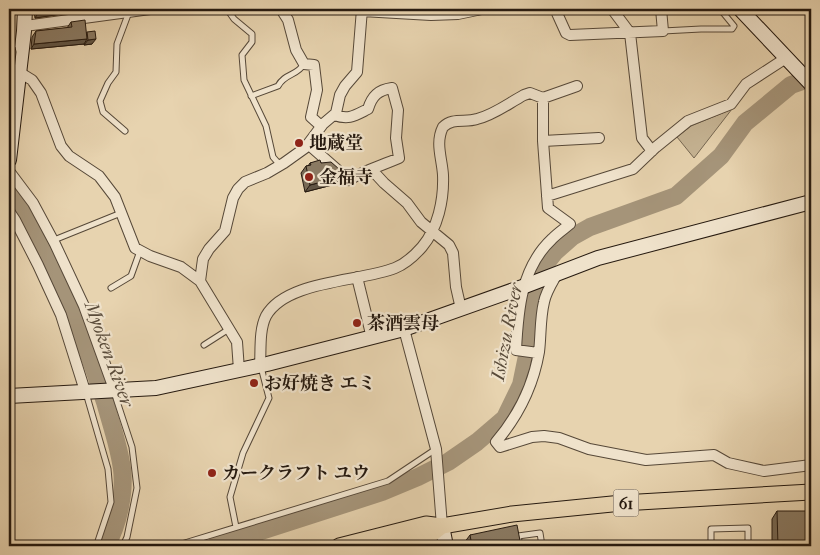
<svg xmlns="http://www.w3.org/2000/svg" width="820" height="555" font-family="'IM FELL French Canon','Noto Serif JP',serif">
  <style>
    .green { fill: #c6b494; stroke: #766752 }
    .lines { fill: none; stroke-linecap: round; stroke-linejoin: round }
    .river { stroke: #a59479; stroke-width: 18 }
    .lane-casing { stroke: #564838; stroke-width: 7 }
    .street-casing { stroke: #564838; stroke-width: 12 }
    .secondary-casing { stroke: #261a10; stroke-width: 16 }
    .primary-casing { stroke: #261a10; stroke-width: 17 }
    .lane { stroke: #efe2cb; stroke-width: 5 }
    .street { stroke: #efe2cb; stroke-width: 10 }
    .secondary { stroke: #efe2cb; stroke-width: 14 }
    .primary { stroke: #e7d3af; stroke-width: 15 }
    .wall { fill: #776955; stroke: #261a10 }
    .shaded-wall { fill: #615545; stroke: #261a10 }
    .building { fill: #8a7a63; stroke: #261a10 }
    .poi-dot { fill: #8f2418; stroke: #efe2cb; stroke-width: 2 }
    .labels { text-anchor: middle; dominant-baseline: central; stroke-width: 4.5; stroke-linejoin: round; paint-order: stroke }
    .shield { fill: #efe2cb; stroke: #625648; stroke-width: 1 }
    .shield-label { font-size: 16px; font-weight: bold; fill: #261a10 }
    .poi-label { font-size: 18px; font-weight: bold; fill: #261a10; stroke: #efe2cb; text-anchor: start }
    .water-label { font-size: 19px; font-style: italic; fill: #594b3a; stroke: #efe2cb }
  </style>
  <rect width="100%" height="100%" fill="#e7d3af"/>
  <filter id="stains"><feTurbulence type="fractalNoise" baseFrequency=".004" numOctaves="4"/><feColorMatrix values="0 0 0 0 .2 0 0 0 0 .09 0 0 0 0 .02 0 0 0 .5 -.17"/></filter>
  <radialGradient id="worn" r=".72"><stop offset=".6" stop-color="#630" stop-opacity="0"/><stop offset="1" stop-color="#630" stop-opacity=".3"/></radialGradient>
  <path class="green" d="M732,109L694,158L677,137L691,126Z"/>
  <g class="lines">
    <path class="river" d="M9,187C34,221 51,260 67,298C81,333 94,367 105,402C111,424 119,446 122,469C125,492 118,526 106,546
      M215,546L382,492L418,477L448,462L477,442L505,418L521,385L527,356L535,289L544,266L555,252L572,237L590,227L676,196L721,156L745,123L791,85L811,78"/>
    <defs>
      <path id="lane" d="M227,9L234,19L252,34V42L242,55L244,80L266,126L273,157L280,165
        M663,31L701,29H732L734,26L720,9
        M251,96L278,86C285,73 297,76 304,64
        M125,131L103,112L100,101L108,83L116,72L117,44L129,12
        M54,240L121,213
        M111,288L131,276L140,251
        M204,345L229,329
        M114,392L132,447L137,488L127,537L123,546
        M86,393L108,469L111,502L98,541L95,546
        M236,527L230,497L243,453L269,398L261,367
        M175,546L388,481L436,449
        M520,546L518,536L540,533L542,546
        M711,546V529L748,528V546"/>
      <path id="street" d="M281,9L288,20L296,50L304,64L314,65L317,90L311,117L321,126
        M552,9L556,11L566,33L570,35L663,31L661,9
        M612,9L630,33L642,138L652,151
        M362,11L431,15L458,14L482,9
        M25,26L150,9
        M19,72L32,80L41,93L61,146L69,156L99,176L115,197L135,248L150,256L181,267L200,281L237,342L239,370
        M543,98L577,86
        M543,141L599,138
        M308,144L349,180C365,170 381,166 399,158L396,138L398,110L392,88C378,90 372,96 368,109C354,116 349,120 334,115
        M372,170L384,183L407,203L421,222L449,245L453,253L456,287L461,309
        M9,171L33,203L55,244L84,306L114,389
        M547,196L633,169L656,147L688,121L731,104L746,84L786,58
        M9,211L15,220L38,265L61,315L85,391
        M557,274C552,283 546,292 544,302C540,318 541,336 539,352C533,387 519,415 496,442L500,447L532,437L544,436L559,438L589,449L646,460L714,455L728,463L764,471L811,465
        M357,277L372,338
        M200,281L203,259L209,249L225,231L233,198L238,189L245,182L267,173L284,163L305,148L323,124L336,113L340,95L345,86L357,72L362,9
        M404,329L436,449L442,526
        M260,365C261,350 259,330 266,316C286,280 360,282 395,268C405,264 415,255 422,247C438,228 444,200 443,175C442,158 435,143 443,127C453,117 465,123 477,119C494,115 509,103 524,95L530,93L543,98V141L548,208L570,224C564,229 558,233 552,239C521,268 518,310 516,350L538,353"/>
      <path id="secondary" d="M740,9L811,84
        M9,160L24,31L25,9
        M9,396L156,388L267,364L404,329L525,286L598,258L811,202
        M442,526L446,546"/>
      <path id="primary" d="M339,546L426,524L442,526L512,514L622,503L811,492
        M392,546L428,537L442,526"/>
    </defs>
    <use href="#lane" class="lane-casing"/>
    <use href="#street" class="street-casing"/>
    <use href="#secondary" class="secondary-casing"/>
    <use href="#primary" class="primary-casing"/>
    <use href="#lane" class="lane"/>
    <use href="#street" class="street"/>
    <use href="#secondary" class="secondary"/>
    <use href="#primary" class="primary"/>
  </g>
  <path class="wall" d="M36,9H90L89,10L35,18L34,11Z
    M71,22L87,33L92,44L84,45V44L31,49L32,37L36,31L67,28Z
    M310,163H321L336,184L305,192L301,173L306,166H308Z
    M777,511L811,546H772V519Z
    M470,535L521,546H465L464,543Z"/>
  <path class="shaded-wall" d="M49,9H90L89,10L35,18L40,10Z
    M87,39L84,44L31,49L34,44Z
    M96,39L92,44L84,45L88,40Z
    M14,70L10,77H9V72Z
    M341,177L336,184L305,192L310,185Z"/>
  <path class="building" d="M85,20L87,39L34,44L36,31L72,27L71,22Z
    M95,31L96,39L88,40L87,32Z
    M15,47L16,52L14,70L9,72V48Z
    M320,160L321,163L331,162L339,169L341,177L310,185L306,166L311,165L310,163Z
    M777,511H811V546H778Z
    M517,525L521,546H472L470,535Z"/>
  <g class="poi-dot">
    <circle cx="299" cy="143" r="5"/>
    <circle cx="309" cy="177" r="5"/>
    <circle cx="357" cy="323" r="5"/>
    <circle cx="254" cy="383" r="5"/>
    <circle cx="212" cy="473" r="5"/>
  </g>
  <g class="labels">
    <rect class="shield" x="613.5" y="489.5" width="25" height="27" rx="4"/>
    <g class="shield-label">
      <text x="626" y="503">61</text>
    </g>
    <g class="poi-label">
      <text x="309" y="143">地蔵堂</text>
      <text x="319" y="177">金福寺</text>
      <text x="367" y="323">茶酒雲母</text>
      <text x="264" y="383">お好焼き エミ</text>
      <text x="222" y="473">カークラフト ユウ</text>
    </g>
    <g class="water-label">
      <text transform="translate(507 332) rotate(-79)">Ishizu River</text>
      <text transform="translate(109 354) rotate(70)">Myoken River</text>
    </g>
  </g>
  <rect width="820" height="555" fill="none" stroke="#e7d3af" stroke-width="30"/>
  <rect x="10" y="10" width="800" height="535" fill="none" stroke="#261a10" stroke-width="2.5"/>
  <rect x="15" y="15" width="790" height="525" fill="none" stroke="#261a10"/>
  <rect width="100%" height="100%" filter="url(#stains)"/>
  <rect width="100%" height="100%" fill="url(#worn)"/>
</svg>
